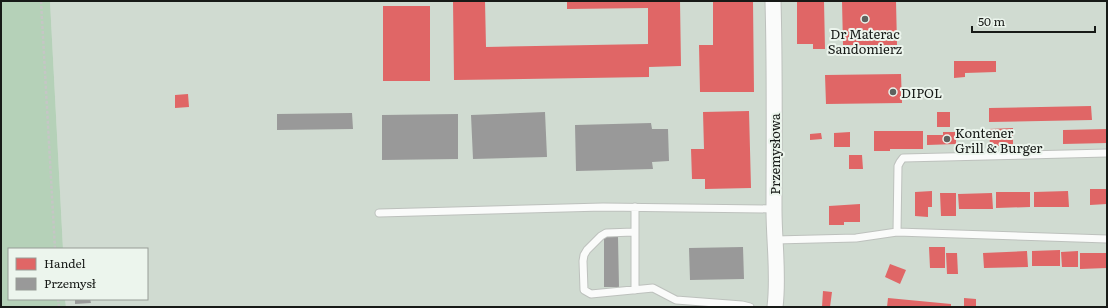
<svg xmlns="http://www.w3.org/2000/svg" width="1108" height="308" font-family="Literata,serif">
  <style>
    .built { fill: #d0dbd1 }
    .green { fill: #b5d1b8 }
    .shops { fill: #e06666 }
    .industry { fill: #999 }
    .lines { fill: none; stroke-linecap: round; stroke-linejoin: round }
    .lane-casing { stroke: #bdc1bd; stroke-width: 9 }
    .street-casing { stroke: #bdc1bd; stroke-width: 17 }
    .path { stroke: #c5c6c5; stroke-width: 2.5; stroke-dasharray: 3 2; stroke-linecap: butt }
    .lane { stroke: #fafbfa; stroke-width: 7 }
    .street { stroke: #fafbfa; stroke-width: 15 }
    .poi-dot { fill: #5e615e; stroke: #ecf5ed; stroke-width: 1.5 }
    .labels { text-anchor: middle; dominant-baseline: central; stroke-width: 4; stroke-linejoin: round; paint-order: stroke }
    .poi-label { font-size: 13px; fill: #171a17; stroke: #ecf5ed; text-anchor: start }
    .street-label { font-size: 13px; fill: #171a17; stroke: #ecf5ed }
  </style>
  <rect width="100%" height="100%" fill="#e1e6e1"/>
  <path class="built" d="M50,1H1107V307H66L65,299H147V249H63Z"/>
  <path class="green" d="M1,1H50L63,249H9V299H65L66,307H1Z"/>
  <path class="shops" d="M453,1H485L486,47L648,44V8L567,9V1H680L681,66L649,67V77L454,80Z
    M713,1H753L754,92H700L699,45H713Z
    M797,1H824L825,49H813V44H797Z
    M842,1H896L897,45H843Z
    M383,6H430V81H383Z
    M954,61H996V72L965,73V77L954,78Z
    M901,74L902,103L826,104L825,75Z
    M188,94L189,107L175,108V95Z
    M1091,106L1092,120L989,122V108Z
    M749,111L751,188L705,189V179H692L691,149H704L703,112Z
    M937,112H950V127H937Z
    M1013,128V146H990L989,129Z
    M1107,129V143L1063,144V130Z
    M874,131H923V149H890V151H874Z
    M850,132V147H834V133Z
    M943,132H956V144L927,145V135H943Z
    M821,133L822,139L810,140V134Z
    M849,155H862L863,169H849Z
    M1090,189H1107V204L1090,205Z
    M932,191V207H928V217L915,216V192Z
    M1068,191L1069,207H1034V192Z
    M996,192H1030V207L996,208Z
    M940,193H956V216H941Z
    M992,193L993,209H959L958,194Z
    M860,204V222H844V225H829V206Z
    M929,247H945V268H930Z
    M1060,250V266H1032V251Z
    M1027,251L1028,267L984,268L983,253Z
    M1078,251V267H1062L1061,252Z
    M946,253H957L958,274H947Z
    M1080,253H1107V268L1080,269Z
    M890,264L906,270L900,284L885,277Z
    M823,291L832,292L830,307H822Z
    M888,298L951,304V307H887Z
    M964,298L976,299V307H964Z"/>
  <path class="industry" d="M545,112L547,157L473,159L471,115Z
    M352,113L353,129L277,130V114Z
    M458,114V159L382,160V115Z
    M651,123L652,129H668L669,161L652,162L653,169L576,171L575,125Z
    M604,237H618L619,287H604Z
    M743,247L744,279L690,280L689,248Z
    M75,299H90L91,303L75,304Z"/>
  <g class="lines">
    <defs>
      <path id="lane" d="M635,207V290
        M379,213L603,207L774,209
        M634,232L606,233L601,236L587,250L584,255L583,261L584,290L591,294L653,288L676,300L742,305L750,307
        M897,232L898,166L900,162L903,158L1107,153
        M775,240L856,238L897,232L1107,239"/>
      <path id="street" d="M773,1C775,71 774,140 774,210C774,242 779,275 775,307"/>
    </defs>
    <use href="#lane" class="lane-casing"/>
    <use href="#street" class="street-casing"/>
    <path class="path" d="M41,1L55,249
      M58,299L59,307"/>
    <use href="#lane" class="lane"/>
    <use href="#street" class="street"/>
  </g>
  <g class="poi-dot">
    <circle cx="865" cy="19" r="4"/>
    <circle cx="893" cy="92" r="4"/>
    <circle cx="947" cy="139" r="4"/>
  </g>
  <g class="labels">
    <g class="poi-label">
      <text x="865" y="33" text-anchor="middle">Dr Materac<tspan x="865" dy="15">Sandomierz</tspan></text>
      <text x="901" y="92">DIPOL</text>
      <text x="955" y="132">Kontener<tspan x="955" dy="15">Grill &amp; Burger</tspan></text>
    </g>
    <g class="street-label">
      <text transform="translate(774 154) rotate(-90)">Przemysłowa</text>
    </g>
  </g>
  <rect width="1108" height="308" fill="none" stroke="#171a17" stroke-width="4"/>
  <rect x="8" y="248" width="140" height="52" fill="#ecf5ed" stroke="#979d97"/>
  <rect x="16" y="258" width="20" height="12" fill="#e06666" stroke="#979d97"/>
  <text x="44" y="268" font-size="12" fill="#171a17">Handel</text>
  <rect x="16" y="278" width="20" height="12" fill="#999999" stroke="#979d97"/>
  <text x="44" y="288" font-size="12" fill="#171a17">Przemysł</text>
  <path d="M972 26v6h123v-6" fill="none" stroke="#171a17" stroke-width="2"/>
  <text x="978" y="26" font-size="12" fill="#171a17" stroke="#ecf5ed" stroke-width="3" paint-order="stroke">50 m</text>
</svg>
